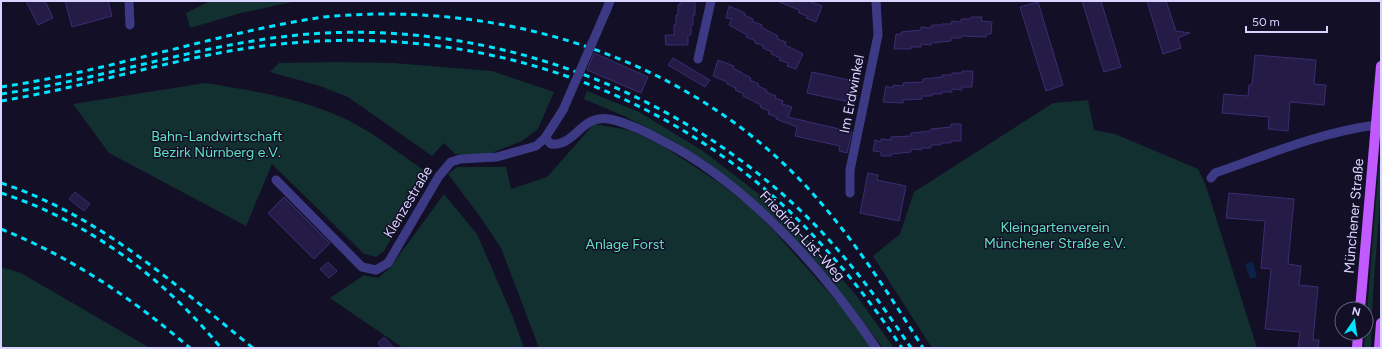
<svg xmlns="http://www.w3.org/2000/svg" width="1382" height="349" font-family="Figtree,sans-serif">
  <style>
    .green { fill: #12302f }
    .water { fill: #0c2248 }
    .building { fill: #241b47; stroke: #3b2d73 }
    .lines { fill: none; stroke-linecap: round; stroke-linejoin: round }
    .street { stroke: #3d3a85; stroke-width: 9 }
    .primary { stroke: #c25bff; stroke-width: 10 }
    .rail { stroke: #00e5ff; stroke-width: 3; stroke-dasharray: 6 5; stroke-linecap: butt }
    .street-bridge { stroke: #3d3a85; stroke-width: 9 }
    .labels { text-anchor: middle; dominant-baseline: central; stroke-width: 3; stroke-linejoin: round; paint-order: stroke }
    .street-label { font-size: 14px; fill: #d9d4ff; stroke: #130f26 }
    .park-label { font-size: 14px; fill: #5fe0c0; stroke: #130f26 }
  </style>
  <rect width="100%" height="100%" fill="#130f26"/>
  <path class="green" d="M210,1H297L241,13L190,28L186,13Z
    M336,62L393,63L492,71L554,92L538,129L522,141L486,155L455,154L444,143L432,156L348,97L320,86L270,72L279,63Z
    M205,83C261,92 319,101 369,132C389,145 409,160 429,174L384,251L376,257L364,254L272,164L246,226L109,153L73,104Z
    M587,91L639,112L703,151L786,215L856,295L894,348H883L827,275L776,219L736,185L675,142L624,116L584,99Z
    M1088,100L1094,130L1115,134L1198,169L1206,186L1257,348H932L873,256L900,234L914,192L1053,103Z
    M594,124L629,130L663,146L721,184L749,206L775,232L846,312L871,348H539L501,248L481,218L448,174L457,167H506L511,189L547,177Z
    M1379,163H1381C1381,225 1371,286 1371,348H1364Z
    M444,194L477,234L513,317L524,348H403L330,298L364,275L378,278L389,269Z
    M1,267L21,273L150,348H1Z"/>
  <path class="water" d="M1253,262L1257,277L1250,279L1245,264Z"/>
  <path class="building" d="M26,1H45L53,18L38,25Z
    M65,1H108L112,16L72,27Z
    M680,1H695V15H693V25H691V35H688V45H666L665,35H674V25H676V15H678V5H680Z
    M777,1H809L822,6L816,22L806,18L807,16L799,13V10Z
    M1082,1H1101L1121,67L1104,72Z
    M1147,1H1166L1176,31L1190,33L1178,38L1181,48L1163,54Z
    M1038,2L1063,85L1046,91L1020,7Z
    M729,6L745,13L744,15L753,19L752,21L762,25L761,27L778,36L777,39L786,42L785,45L803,54L796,69L787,66L788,63L779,60L780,58L771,54L772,52L763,48L764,46L755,43L756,41L746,37L747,35L729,25L732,19L726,18Z
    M971,17H982L981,21L992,22L991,34H987L986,37L961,36V38H951V41L931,43V45L921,44V47H911V49H894L896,34L901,35V32L921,30V27L931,28L932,25H942V24H951L952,21L961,22V19H971Z
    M594,53L648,77L641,93L587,70Z
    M1255,55L1316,60L1314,84L1326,85L1324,105L1290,102L1288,131L1268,129L1269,117L1222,113L1224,94L1248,96L1249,85H1252Z
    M673,58L710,80L705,87L668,65Z
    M718,60L734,66L733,68L751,78L750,80L759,84L758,86L767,90L766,92L776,96L775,98L783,101L782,104L792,107L788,117L852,132L847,153L839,151L840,146L795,136L797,127L776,119L777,117L768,114L769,111L760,107L761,105L743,96L744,94L735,90L736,88L727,84V82L713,76Z
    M962,71H973L972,87H962V90L952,89V92H942V94H932V96H922V99L903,100V103L883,102L886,86L893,88V85L903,86V83L923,82V79L942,77V75H952V73H962Z
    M812,72L858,82L854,103L807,93Z
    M951,124H961V141H951V143H941V145H931V148H921V150L911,149V152L891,154V156H881V152L873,151L875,140L881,142V139L891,140V137L911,136V133L931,131V129L951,127Z
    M868,173L878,175L877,180L906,186L899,221L860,213Z
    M75,192L90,204L84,211L69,199Z
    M1229,193L1294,199L1288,264L1301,266L1299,285L1318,287L1313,340H1319L1318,348H1298L1300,332L1265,329L1271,269L1261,268L1265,221L1226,218Z
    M284,197L330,243L314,259L268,213Z
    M328,262L337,271L329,278L320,269Z
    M384,337L394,348H382L378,343Z"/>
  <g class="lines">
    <path class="street" d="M129,1L130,25
      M606,11L610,1
      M698,59L711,1
      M545,138L551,144C575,147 581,114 609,119C626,122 644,131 659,139C747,183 822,268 876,348
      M1211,178L1215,173C1267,155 1321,132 1376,125
      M276,180L362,267L376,270L388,263L439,176L451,162L460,159L497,157L536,146L545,138L563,110
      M850,193V170L878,35L876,1"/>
    <path class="primary" d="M1360,309L1381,66
      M1357,348L1358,333
      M1379,348L1381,323"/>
    <path class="rail" d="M1,87C110,71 215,33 324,17C499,0 682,55 804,184C850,233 887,291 923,348
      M1,94C105,79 205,42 310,34C498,20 689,94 819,229C854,266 883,306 911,348
      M1,101C98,85 193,51 291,43C471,27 652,83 785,207C829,249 868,297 902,348
      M1,183C101,216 173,283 253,348
      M1,193C88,221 164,278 221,348
      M1,229C71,257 132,298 190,348"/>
    <path class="street-bridge" d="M563,110L606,11"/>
  </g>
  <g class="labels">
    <g class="street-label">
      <text transform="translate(852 94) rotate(-79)">Im Erdwinkel</text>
      <text transform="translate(408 202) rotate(-59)">Klenzestraße</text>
      <text transform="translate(1354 216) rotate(-85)">Münchener Straße</text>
      <text transform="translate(802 236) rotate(47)">Friedrich-List-Weg</text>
    </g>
    <g class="park-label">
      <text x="217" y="136">Bahn-Landwirtschaft<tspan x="217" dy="16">Bezirk Nürnberg e.V.</tspan></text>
      <text x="1055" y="227">Kleingartenverein<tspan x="1055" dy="16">Münchener Straße e.V.</tspan></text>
      <text x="625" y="244">Anlage Forst</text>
    </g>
  </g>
  <rect width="1382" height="349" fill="none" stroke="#d9d4ff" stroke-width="4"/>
  <g transform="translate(1354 321) rotate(13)"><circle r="19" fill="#130f26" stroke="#625e7d"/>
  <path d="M0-3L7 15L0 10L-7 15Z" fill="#00e5ff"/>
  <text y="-6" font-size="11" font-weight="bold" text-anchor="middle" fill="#d9d4ff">N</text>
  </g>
  <path d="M1246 26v6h81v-6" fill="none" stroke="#d9d4ff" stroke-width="2"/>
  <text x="1252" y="26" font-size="12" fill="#d9d4ff" stroke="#130f26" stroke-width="3" paint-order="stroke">50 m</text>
</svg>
